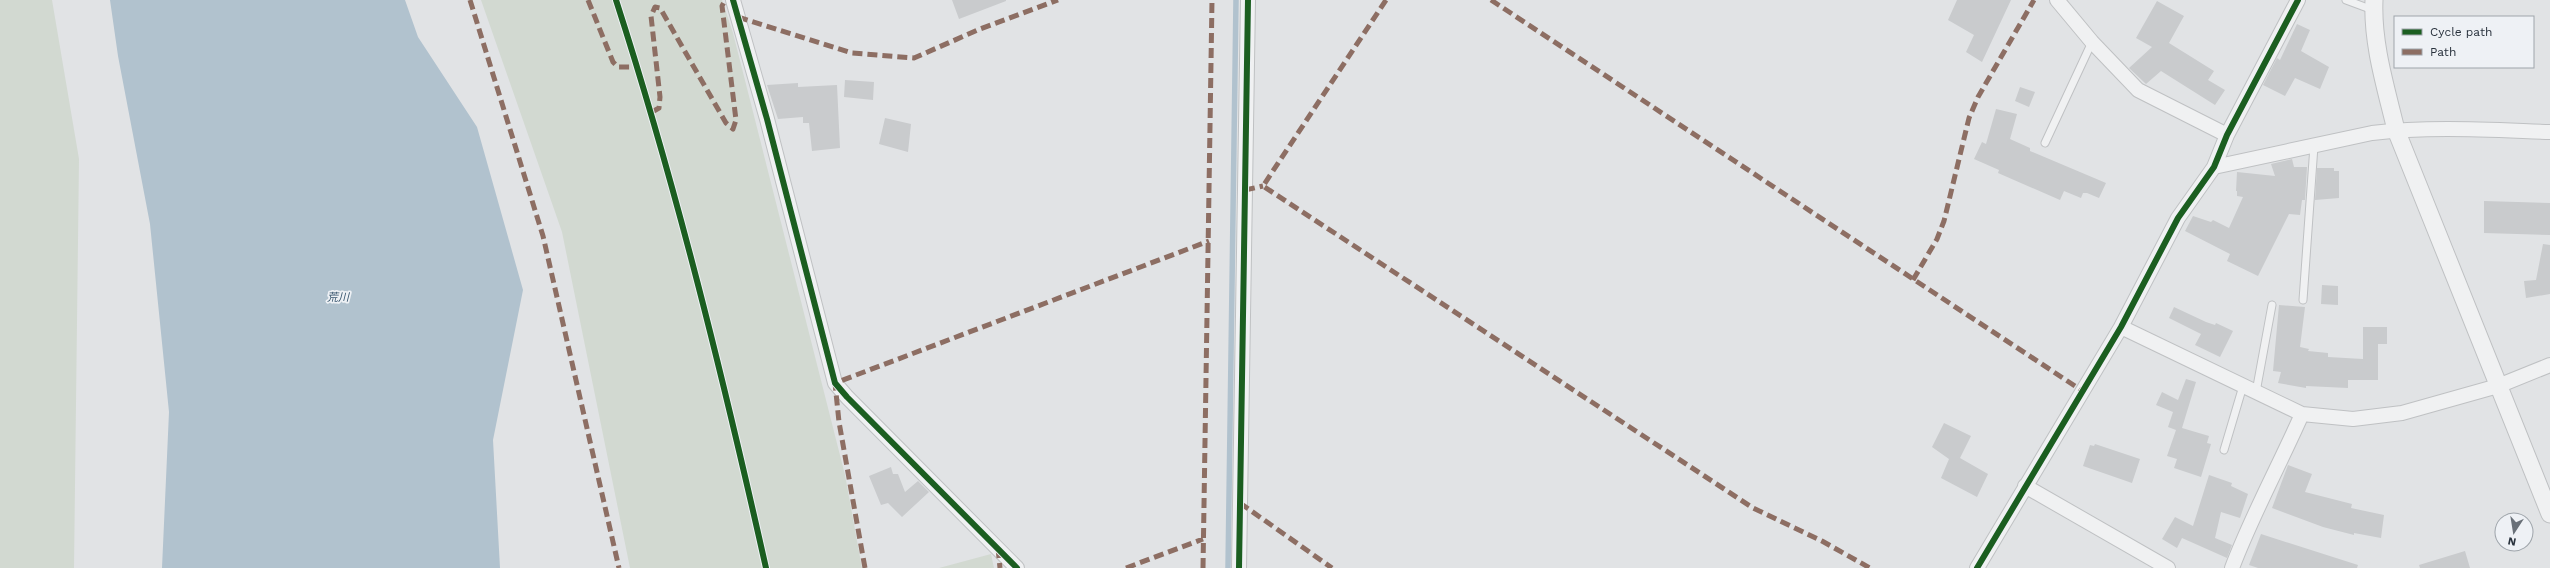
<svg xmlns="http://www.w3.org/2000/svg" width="2550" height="568" font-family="'Work Sans','Noto Sans JP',sans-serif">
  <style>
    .green { fill: #d2d9d1 }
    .water { fill: #b1c2ce }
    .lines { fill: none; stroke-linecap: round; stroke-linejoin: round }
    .stream { stroke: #b1c2ce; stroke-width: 5.5 }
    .building { fill: #c9cbcd }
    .service-casing { stroke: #bfc1c3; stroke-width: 9 }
    .minor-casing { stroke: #bfc1c3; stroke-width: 16 }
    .tertiary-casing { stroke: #bfc1c3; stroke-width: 19 }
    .service { stroke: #f0f1f2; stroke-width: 7 }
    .minor { stroke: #f0f1f2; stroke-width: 14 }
    .tertiary { stroke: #f0f1f2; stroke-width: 17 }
    .quiet { stroke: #8d6e63; stroke-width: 5; stroke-dasharray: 10 5; stroke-linecap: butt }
    .cycleway-casing { stroke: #eef1f5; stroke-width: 8 }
    .cycleway { stroke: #1b5e20; stroke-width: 6 }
    .labels { text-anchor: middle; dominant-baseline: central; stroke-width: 3.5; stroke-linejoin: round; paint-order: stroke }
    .water-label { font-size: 11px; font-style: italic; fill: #36546d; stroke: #eef1f5 }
  </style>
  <rect width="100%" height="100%" fill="#e1e3e5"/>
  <path class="green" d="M0,0H52L79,159L74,568H0Z
    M481,0H722L733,33L845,475L862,568H630L562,232Z
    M991,554L994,568H939Z"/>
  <path class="water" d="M110,0H405L418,37L477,127L523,290L493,440L500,568H162L169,412L150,224L118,56Z"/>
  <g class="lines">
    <path class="stream" d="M1228,568L1236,0"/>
  </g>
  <path class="building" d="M952,0H1006V1L959,19Z
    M1957,0H2011L1982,62L1966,52L1974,35L1948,20Z
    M2157,1L2184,16L2169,43L2214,71L2208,80L2225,90L2215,105L2161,71L2146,84L2129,68L2152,47L2136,38Z
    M2297,24L2310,30L2301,51L2329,67L2320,89L2295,78L2285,96L2263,85L2277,58L2280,60Z
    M845,80L874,82L873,100L844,97Z
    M798,83V87L837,85L840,148L812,151L809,123H803V117L778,119L767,85Z
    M2020,87L2035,92L2029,107L2015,101Z
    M1996,109L2017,114L2010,139L2030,148V151L2106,183L2099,198L2087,193H2083L2081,198L2064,191L2060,200L1998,173L1999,170L1974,159L1982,142L1986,144Z
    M885,118L911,124L908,152L879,144Z
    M2292,159L2294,167H2307L2305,200H2302L2300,215L2289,214L2258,276L2227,261L2230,254L2185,231L2193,216L2211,222L2213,220L2229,228L2243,197L2237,196V191H2236L2237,172L2275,176L2271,164Z
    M2317,168H2334V171H2339V198L2315,200Z
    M2484,201L2550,203V235L2484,233Z
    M2543,244L2550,245V294L2526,298L2524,281L2536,280Z
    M2322,285L2338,286V305L2321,304Z
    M2279,305L2305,307L2300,347L2309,349L2308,351L2328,353V357L2363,359V327H2387V344H2378V380H2348V388L2306,386V388L2278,383L2281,372L2273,371Z
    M2174,307L2206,322L2215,325L2216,323L2233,331L2220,357L2195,345L2201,334L2169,318Z
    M2186,379L2196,382L2182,428L2209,436L2207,443L2211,444L2201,477L2174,468L2177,459L2167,456L2176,430L2168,427L2173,412L2156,405L2162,392L2178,400Z
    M1944,423L1971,436L1960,458L1988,474L1977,497L1941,478L1949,459L1932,447Z
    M2095,444L2140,459L2132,483L2083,466L2090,445L2094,446Z
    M2288,465L2312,474L2305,492L2352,504L2351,508L2384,515L2381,538L2354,533V535L2323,527L2272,508Z
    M891,467L893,474H898L905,492L918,481L929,492L902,517L888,503L881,505L869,476Z
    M2209,475L2232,483L2231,486L2248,494L2240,518L2221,512L2215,538L2232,545L2227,558L2182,538L2177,548L2162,539L2175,517L2193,526Z
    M2261,534L2358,565L2357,568H2258L2249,565Z
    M2465,551L2470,568H2420L2419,565Z"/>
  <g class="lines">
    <defs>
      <path id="service" d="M2346,0L2373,10
        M2045,143L2092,42
        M2303,300L2314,146
        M2256,392L2272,305
        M2224,450L2243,386"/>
      <path id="minor" d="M733,0L767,119L835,383L847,397L1017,568
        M2057,0L2092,42L2138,90L2227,135
        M2214,167L2372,133C2431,126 2491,130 2550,132
        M2121,327L2302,414L2353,419L2402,413L2498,386L2550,365
        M2025,486L2168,568
        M1239,568L1248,0
        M1977,568L2121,327L2178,218L2214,167L2227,135L2298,0
        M2232,568C2252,515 2279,466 2302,414"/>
      <path id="tertiary" d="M2374,0C2372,44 2386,88 2396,130L2550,514"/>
    </defs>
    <use href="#service" class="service-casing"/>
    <use href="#minor" class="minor-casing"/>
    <use href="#tertiary" class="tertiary-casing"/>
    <use href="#service" class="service"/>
    <use href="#minor" class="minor"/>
    <use href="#tertiary" class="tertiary"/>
    <path class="quiet" d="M470,0L543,236L619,568
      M588,0L613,62L618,67H638
      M1386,0L1263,186L1753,508L1822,541L1870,568
      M1491,0L2081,390
      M738,17L852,53L914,58L980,29L1058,0
      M652,112L659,108L660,97L651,16L655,7L660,8L726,123L733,129L736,120L722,6L725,0
      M1245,190L1263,186
      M1913,280L1937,239L1944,221L1969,118L1978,97L2034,0
      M1240,503L1332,568
      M998,548L1000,568
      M865,568L839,422L835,383L1209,241
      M1126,568L1203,539
      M1203,568L1212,0"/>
    <defs>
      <path id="cycleway" d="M616,0C676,186 723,377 766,568
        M733,0L767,119L835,383L847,397L1017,568
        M1239,568L1248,0
        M1977,568L2121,327L2178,218L2214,167L2227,135L2298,0"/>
    </defs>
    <use href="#cycleway" class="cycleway-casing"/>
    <use href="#cycleway" class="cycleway"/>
  </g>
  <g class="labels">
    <g class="water-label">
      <text x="338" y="297">荒川</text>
    </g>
  </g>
  <rect x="2394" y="16" width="140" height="52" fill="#eef1f5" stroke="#9fa5ab"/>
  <rect x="2402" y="29" width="20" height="6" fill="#1b5e20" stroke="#9fa5ab"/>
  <text x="2430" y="36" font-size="12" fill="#29323d">Cycle path</text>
  <rect x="2402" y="49" width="20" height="6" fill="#8d6e63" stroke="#9fa5ab"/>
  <text x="2430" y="56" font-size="12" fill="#29323d">Path</text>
  <g transform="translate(2514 532) rotate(192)"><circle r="19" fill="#eef1f5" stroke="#9fa5ab"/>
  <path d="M0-3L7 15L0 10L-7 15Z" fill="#697078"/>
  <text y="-6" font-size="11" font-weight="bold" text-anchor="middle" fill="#29323d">N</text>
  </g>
</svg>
